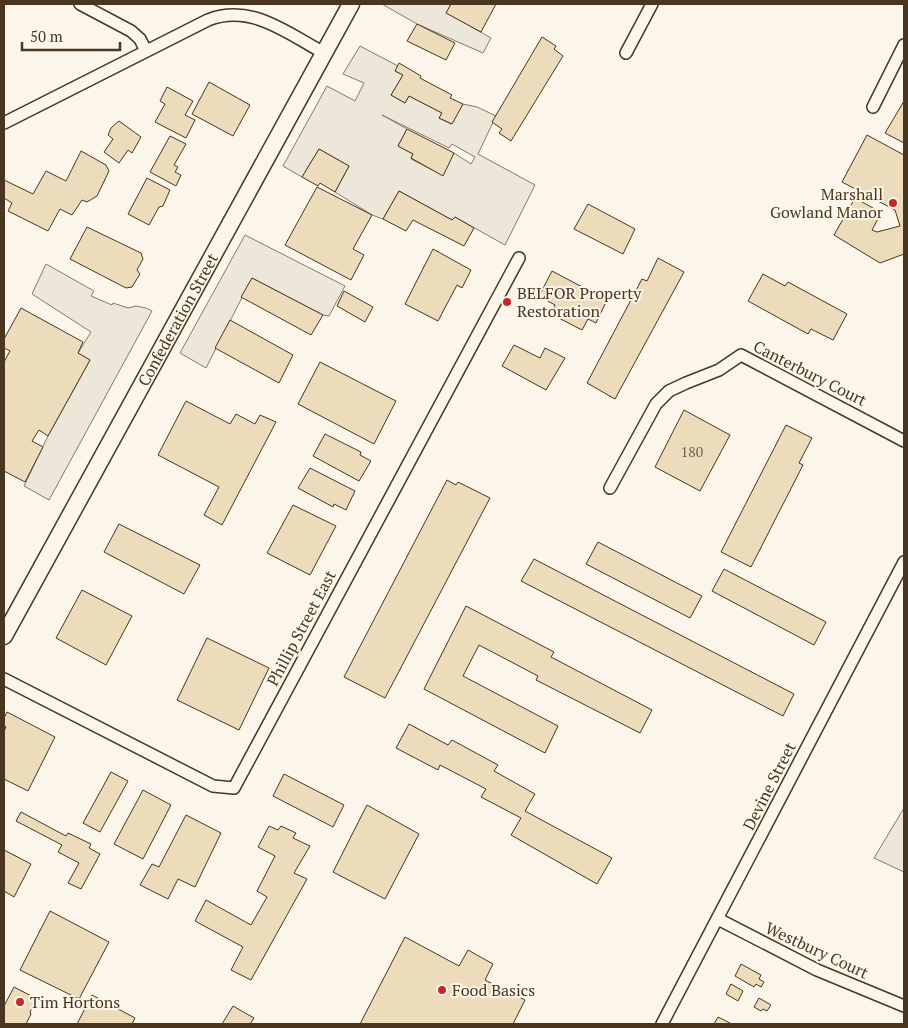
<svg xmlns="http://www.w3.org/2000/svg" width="908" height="1028" font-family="'PT Serif',serif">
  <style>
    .green { fill: #ede6d9; stroke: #887966 }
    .parking { fill: #ede7d9; stroke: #887966; fill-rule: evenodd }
    .building { fill: #ecdcbc; stroke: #4a3520 }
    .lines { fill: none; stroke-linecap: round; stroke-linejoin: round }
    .street-casing { stroke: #4a3520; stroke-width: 14 }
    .secondary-casing { stroke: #4a3520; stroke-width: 19 }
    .street { stroke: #fbf6e9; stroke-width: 11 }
    .secondary { stroke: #fbf6e9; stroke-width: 16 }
    .poi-dot { fill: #c62828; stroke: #fbf6e9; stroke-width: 2 }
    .labels { text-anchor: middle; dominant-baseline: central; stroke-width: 4; stroke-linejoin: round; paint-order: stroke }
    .number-label { font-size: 14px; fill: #725f47 }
    .poi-label { font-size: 16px; fill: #4a3520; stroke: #fbf6e9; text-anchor: start }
    .street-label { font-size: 16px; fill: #4a3520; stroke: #fbf6e9 }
  </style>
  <rect width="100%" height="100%" fill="#fbf6e9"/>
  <path class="green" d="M904,808V872L874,858Z"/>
  <path class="parking" d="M382,4H451L447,13L491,38L483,53L417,24Z
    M360,46L398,66L395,71L403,75L391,95L405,103L409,96L442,113L439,118L451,124L463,104L477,107L496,116L478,154L535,185L505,245L455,217L452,220L399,191L383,219L372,215L335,192L349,166L319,149L302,177L283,166L327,86L355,101L364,83L343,74ZM382,115L449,148L452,144L475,157L471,164L454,153L442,175L411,159L413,154L398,146L407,129Z
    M245,235L345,286L329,316L323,315L252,278L206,368L180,353Z
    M46,264L94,291L91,296L112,305L113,303L128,308L136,306L146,308L152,311L49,500L24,486L48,436L90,360L78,353L91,332L32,294Z"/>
  <path class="building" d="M451,4H496L481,32L446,13Z
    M417,24L455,43L446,60L407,41Z
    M542,37L556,46L554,49L563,56L511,141L499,133L502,129L492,122Z
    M399,63L421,76L420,78L452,95L450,98L463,104L452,124L439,118L442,113L409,96L405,103L391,95L403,75L395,71Z
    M209,82L250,105L233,136L192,114Z
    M167,87L193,101L185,115L195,120L186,138L155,122L165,104L160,101Z
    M904,101V143L885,133Z
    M119,121L141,137L132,153L128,150L119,163L104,152L113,139L108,135L111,128Z
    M407,129L454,153L443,176L411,158L413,154L398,146Z
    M867,135L904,155V254L880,263L834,235L855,198L873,208L871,212L880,215L872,230L877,232L900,226L895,210L842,182Z
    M170,136L186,144L174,165L178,167L175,172L181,175L176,186L150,172Z
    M319,149L349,166L335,192L320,183L318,186L302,177Z
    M81,151L106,165L109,171L97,196L87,202L82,200L72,215L60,209L48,231L8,211L12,203L4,198V180L33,194L46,171L66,181Z
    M147,178L170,190L163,206L159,207L149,225L128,214Z
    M317,187L372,215L353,249L364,255L351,280L285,245Z
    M399,191L452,220L455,217L474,228L464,246L413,220L406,231L383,219Z
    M588,204L635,229L623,254L574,229Z
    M87,227L141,253L143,259L137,270L140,274L132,287L126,288L70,259Z
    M433,249L471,270L462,288L457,285L438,321L405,304Z
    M658,258L684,272L615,399L587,383L642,279L647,281Z
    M552,271L607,300L596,323L588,319L582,330L551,314L555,305L539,296Z
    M763,274L785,286L788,282L847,314L833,340L811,329L808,334L748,301Z
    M252,278L323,315L311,335L241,297Z
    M344,291L373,307L365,322L337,306Z
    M21,308L83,342L78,353L90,360L48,436L39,430L32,441L43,447L25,482L4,471V362L10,351L4,348V339Z
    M230,320L293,355L279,383L215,348Z
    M514,345L540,358L545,348L565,358L546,390L502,366Z
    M320,362L396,401L374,444L298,404Z
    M186,401L230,424L236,414L255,424L260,415L276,422L222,525L204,515L219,487L158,455Z
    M684,410L730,435L700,491L655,467Z
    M786,425L812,438L799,463L803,465L751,567L721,552Z
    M325,434L361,452L360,455L371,461L359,481L313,456Z
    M310,468L355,491L346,510L334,504L333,507L298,488Z
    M447,480L456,485L458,482L490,498L385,698L344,677Z
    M293,505L336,526L310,575L267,553Z
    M119,524L200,565L184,594L104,552Z
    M598,542L702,596L690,618L586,564Z
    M534,559L794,694L783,716L521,581Z
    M724,569L826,622L814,645L712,591Z
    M82,590L132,616L106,665L56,638Z
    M466,606L554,652L551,657L652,710L640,733L536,680L538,676L479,645L463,676L558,726L545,753L424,689Z
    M207,638L269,668L239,730L177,700Z
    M7,712L55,737L28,791L4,779V731L6,727L4,725V718Z
    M409,724L448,745L452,740L498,765L494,771L535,794L525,811L612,858L597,884L511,835L521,818L481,797L486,789L440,765L438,770L396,748Z
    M111,772L128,781L100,832L83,823Z
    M284,774L344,805L333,827L273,796Z
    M143,790L171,805L143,859L114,844Z
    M367,805L419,834L385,899L333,872Z
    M21,812L66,836L68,833L91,844L89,848L100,854L81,889L68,883L79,863L58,852L62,845L16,821Z
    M186,815L221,833L195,887L178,879L168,899L140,885L152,864L159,867Z
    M269,826L278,830L281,826L296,833L293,838L310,846L294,873L307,879L251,980L231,970L243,947L195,921L206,900L251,925L267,897L257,891L275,856L258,847Z
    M4,850L31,864L14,897L4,891Z
    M50,911L109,942L79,999L20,970Z
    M405,937L459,966L468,950L493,964L485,980L525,1000L513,1024H360Z
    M741,964L761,975L759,979L764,982L761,987L756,984L754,987L735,976Z
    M731,984L743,991L738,1001L726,994Z
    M14,987L37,999L30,1012L31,1014L26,1024H4V1006Z
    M92,995L135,1018L132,1024H77Z
    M759,998L771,1005L767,1011L763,1009L761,1011L754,1007Z
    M233,1006L254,1018L250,1024H222Z
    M718,1017L730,1023L729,1024H714Z"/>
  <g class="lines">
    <defs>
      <path id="street" d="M80,4L131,31L140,39L146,51
        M626,53L652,4
        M873,107L904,45
        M4,123L208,20C251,3 287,33 324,53
        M610,488L656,404L669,391L686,383L719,370L741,355L904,441
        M4,679L213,786L234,788L519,258
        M718,919L817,970L904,1006
        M662,1024L904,562"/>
      <g id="secondary">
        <path id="s1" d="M4,636L351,4"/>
      </g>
    </defs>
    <use href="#street" class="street-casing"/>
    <use href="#secondary" class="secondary-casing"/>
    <use href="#street" class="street"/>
    <use href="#secondary" class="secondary"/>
  </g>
  <g class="poi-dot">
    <circle cx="893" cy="203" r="5"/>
    <circle cx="507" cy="302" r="5"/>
    <circle cx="442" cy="990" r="5"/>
    <circle cx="20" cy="1002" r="5"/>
  </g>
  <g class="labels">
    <g class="number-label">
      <text x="692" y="451">180</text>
    </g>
    <g class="poi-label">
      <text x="883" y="194" text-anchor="end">Marshall<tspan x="883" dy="18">Gowland Manor</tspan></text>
      <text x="517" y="293">BELFOR Property<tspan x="517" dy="18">Restoration</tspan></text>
      <text x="452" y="990">Food Basics</text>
      <text x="30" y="1002">Tim Hortons</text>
    </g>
    <g class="street-label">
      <text stroke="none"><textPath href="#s1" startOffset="361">Confederation Street</textPath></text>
      <text transform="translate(810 373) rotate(27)">Canterbury Court</text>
      <text transform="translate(301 628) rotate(-62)">Phillip Street East</text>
      <text transform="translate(769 786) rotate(-63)">Devine Street</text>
      <text transform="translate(817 950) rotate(25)">Westbury Court</text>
    </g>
  </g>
  <rect width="908" height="1028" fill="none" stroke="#4a3520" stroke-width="10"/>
  <path d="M22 42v8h98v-8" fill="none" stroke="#4a3520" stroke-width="2.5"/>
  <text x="30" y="42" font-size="15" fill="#4a3520" stroke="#fbf6e9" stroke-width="4" paint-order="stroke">50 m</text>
</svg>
